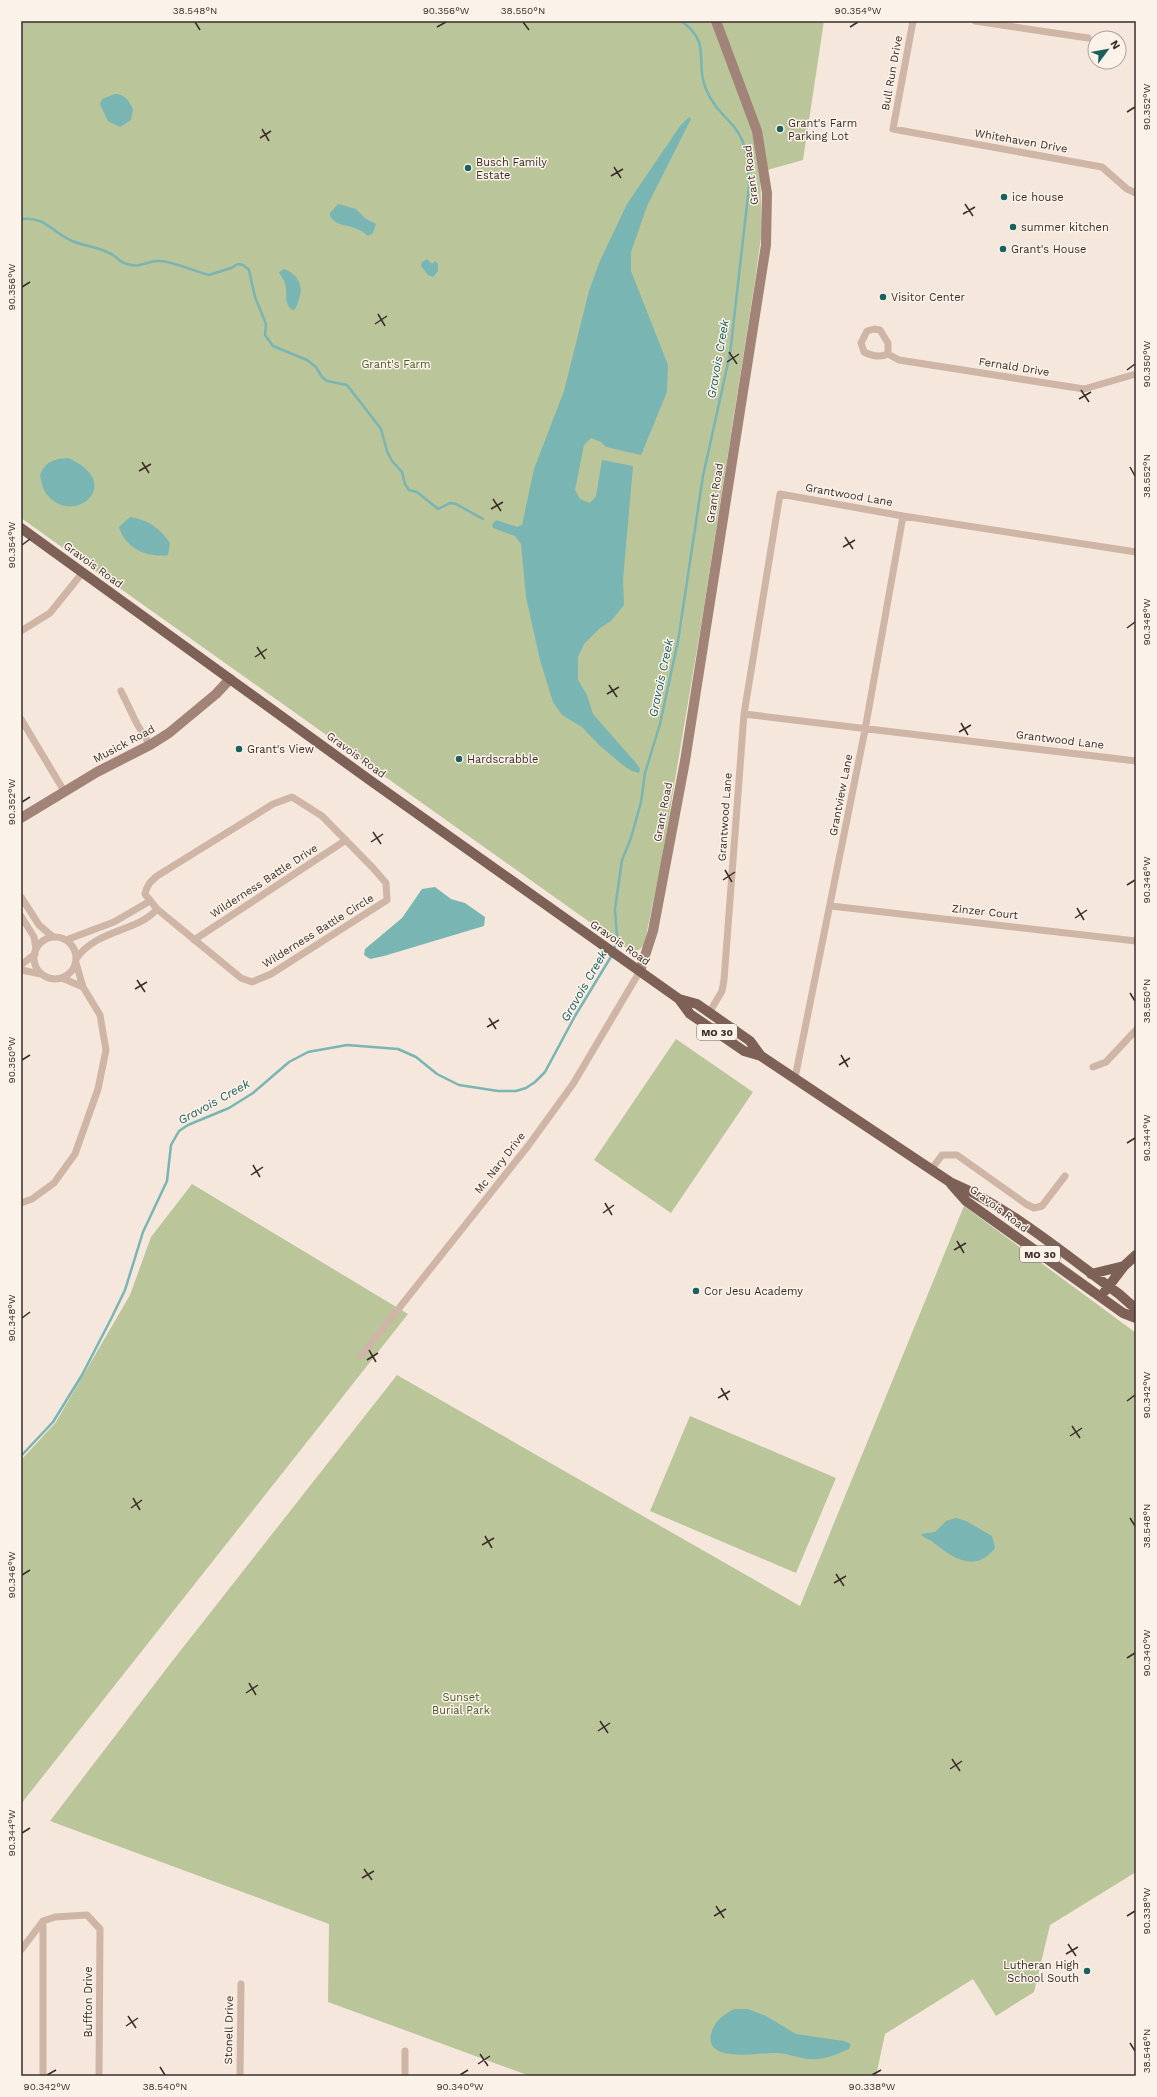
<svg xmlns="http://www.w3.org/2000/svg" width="1157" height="2097" font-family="'Work Sans',sans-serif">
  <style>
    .green { fill: #bac59a }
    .water { fill: #78b5b3 }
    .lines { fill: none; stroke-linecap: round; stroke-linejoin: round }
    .stream { stroke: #78b5b3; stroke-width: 2.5 }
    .street { stroke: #ceb5a6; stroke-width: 7 }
    .secondary { stroke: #a28377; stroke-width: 10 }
    .primary { stroke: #7d6157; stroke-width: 10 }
    .ticks { fill: none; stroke: #3a2c28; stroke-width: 1.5 }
    .poi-dot { fill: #19605f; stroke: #fbf2e9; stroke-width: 1.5 }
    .labels { text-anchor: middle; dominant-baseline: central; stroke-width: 3; stroke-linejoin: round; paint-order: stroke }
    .shield { fill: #fbf2e9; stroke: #746762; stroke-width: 1 }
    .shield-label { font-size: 10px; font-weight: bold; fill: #3a2c28 }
    .street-label { font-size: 11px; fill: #3a2c28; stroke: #fbf2e9 }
    .poi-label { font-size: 11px; fill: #3a2c28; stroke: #fbf2e9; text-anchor: start }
    .park-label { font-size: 11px; fill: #4c5b29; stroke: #fbf2e9 }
    .water-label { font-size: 12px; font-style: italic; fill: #19605f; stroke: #fbf2e9 }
    .neatline { fill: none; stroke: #3a2c28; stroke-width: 1.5 }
    .ticks-label { font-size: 10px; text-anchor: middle; fill: #3a2c28 }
  </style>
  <rect width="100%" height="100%" fill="#f5e7dc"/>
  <path class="green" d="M21,21H824L803,160L760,172L762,231L754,287L703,613L661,864L645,941C642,949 638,953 629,950L21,518Z
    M676,1039L753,1092L671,1213L594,1160Z
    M192,1184L408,1314L21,1804V1460L56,1422L130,1295L151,1237Z
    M964,1206L1136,1333V1872L1050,1925L1034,1992L996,2016L973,1979L885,2034L876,2076H530L328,2002L329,1924L50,1821L170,1664L397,1375L800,1606Z
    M690,1416L836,1478L796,1573L650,1511Z"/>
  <path class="water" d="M115,94C125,94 129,101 133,109L131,120L120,127L108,121L100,104L102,99Z
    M689,117L691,119L647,206L631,252V271L668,365L667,392L641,455L606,447L601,442L591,438L584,445L575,490L580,499L590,503L596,496L602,460L633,466L623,579L624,605L611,621L600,628L584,644L578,657V680L587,695L593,714L636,763L640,769L639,773L632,771L624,766L599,745L582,727L562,715L553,702L540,660L526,597L521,544L515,536L493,528L492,525L496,520L517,527L522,525L534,469L564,391L589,291L599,263L627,204L680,126Z
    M338,204L356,209L366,219L376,224L373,233L368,236C365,234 363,231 359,230C348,224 337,227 330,216V213Z
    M427,259L432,264L435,261L438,264V271L433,277L428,275L421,266L422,262Z
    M284,269C298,274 304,286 299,299C297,304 297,308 293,310C283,305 288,292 285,284C284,279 281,277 279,272Z
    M68,458C128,484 71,530 45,492C42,487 41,480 40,475C46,461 54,459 68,458Z
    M130,517C148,520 160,528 170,543L168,555C147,558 125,548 119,527Z
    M435,887L451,899L465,903L485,917L484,926L384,956L370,959L364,955L365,949L402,918L422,889Z
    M956,1518L966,1521L992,1536L995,1548C975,1573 954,1559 934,1543C930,1539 925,1539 921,1534L935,1532L946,1521Z
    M734,2009H748L766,2016L796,2034L844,2041L851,2044L849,2049C839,2053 829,2058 818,2059C805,2061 791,2054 778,2053C764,2052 705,2064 711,2035C713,2022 723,2015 734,2009Z"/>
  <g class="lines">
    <path class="stream" d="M21,219C46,216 51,232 72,241C84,246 98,247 109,253C115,255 119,261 124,263C141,270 146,260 160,261C172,261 196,272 209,275L231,268L238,264L243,265L249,270L255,297L266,324L265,335L273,346L307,360L316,367L322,377L327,381L347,385L381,429L387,451L392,461L402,472L405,484L409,490L417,492L438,509L450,503L456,504L483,519
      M614,950L617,937L615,909L622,860L631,838L641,802L645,773L660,724L678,641L703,476L730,354L749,187C749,167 748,145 735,128C725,116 712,105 706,89C694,62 713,43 681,21
      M21,1456L53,1422L82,1375L111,1319L125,1290L143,1232L167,1181L171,1145L179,1131L188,1125L229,1108L253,1093L289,1062L308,1052L347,1045L398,1049L416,1057L437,1074L459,1085L498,1091H516L526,1088L535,1082L545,1072L575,1016L612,955"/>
    <path class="street" d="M913,21L893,129L1102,167L1127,189L1136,193
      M975,21L1088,38
      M874,329L880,330L888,343V354C880,358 872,356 864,352L861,343L867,331Z
      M888,354L899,360L1084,389L1136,374
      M21,631L50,613L83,572
      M121,691L137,724L150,745
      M744,714L1136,761
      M21,719L64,791
      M292,797L322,816L373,868L386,883L387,900L271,974L252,982L241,978L157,909L145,894C147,885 150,882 157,876L273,804Z
      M21,897L39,925L53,937
      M831,906L1136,941
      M21,916L34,937L36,949
      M34 958a21 21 0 1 1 42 0a21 21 0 1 1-42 0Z
      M66,940L114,922L150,901
      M194,940L346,840
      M76,959C96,929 138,932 157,909
      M21,965L35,954
      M21,970L41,974
      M62,978L83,987
      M709,1013L722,991L724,980L744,714L780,494L903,516L1136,552
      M1093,1067L1106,1062L1136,1030
      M795,1078L865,730L903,516
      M931,1170L942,1155H957L1026,1204L1034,1208L1042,1206L1065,1176
      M21,1203L32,1199L54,1183L75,1154L98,1089L106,1050L100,1015L83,987L76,963
      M361,1356L528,1146L573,1084L640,971
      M21,1950L43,1921L55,1917L87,1915L100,1929L99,2076
      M43,2076V1921
      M240,2076L241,1984
      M405,2076V2051"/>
    <path class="secondary" d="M21,818L97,772L150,745L169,733L216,694L230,679
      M640,971L653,931L685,761L766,245L767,193L757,131L716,21"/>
    <path class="primary" d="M21,528L371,781L679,999L690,1014L744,1051L761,1056
      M679,999L697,1004L750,1041L761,1056L950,1182C1009,1207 1067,1256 1119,1294L1136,1309
      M951,1184L966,1201L1123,1313L1136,1318
      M1091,1274L1124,1266
      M1105,1291L1124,1266L1136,1255"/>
  </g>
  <path class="ticks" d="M195,22L200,30M523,22L529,30M437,27L446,22M850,27L858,22M1127,112L1135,107M262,129L269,141M260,138L271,131M614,167L621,178M611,176L623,169M965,204L973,216M963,214L975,207M22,287L30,282M378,314L385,326M375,324L387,316M729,352L737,364M727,362L739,354M1127,370L1135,364M1081,390L1089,402M1079,399L1091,392M142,462L149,473M1130,467L1135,476M139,471L151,464M493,499L501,511M491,509L503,502M845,537L853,549M22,545L30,539M843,547L855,540M1127,628L1135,622M257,647L265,659M255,657L267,649M609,685L617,697M607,694L619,687M961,723L968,735M959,732L971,725M22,802L30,797M373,832L381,844M371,842L383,834M725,870L732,882M723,880L735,872M1127,885L1135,880M1077,908L1084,920M1075,918L1087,910M137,980L145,992M135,989L147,982M1130,993L1135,1001M489,1018L496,1029M487,1027L499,1020M841,1055L848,1067M22,1060L30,1055M839,1065L850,1058M1127,1143L1135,1138M253,1165L260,1177M251,1175L263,1167M605,1203L612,1215M603,1213L614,1205M957,1241L964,1253M954,1250L966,1243M22,1318L30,1312M369,1350L376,1362M367,1360L378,1353M721,1388L728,1400M718,1398L730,1391M1127,1401L1135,1395M1072,1426L1080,1438M1070,1436L1082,1428M133,1498L140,1510M131,1508L142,1500M1130,1518L1135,1526M485,1536L492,1548M482,1545L494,1538M836,1574L844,1586M22,1575L30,1570M834,1583L846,1576M1127,1658L1135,1653M249,1683L256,1695M246,1693L258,1685M600,1721L608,1733M598,1731L610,1723M952,1759L960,1771M950,1769L962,1761M22,1833L30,1828M364,1869L372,1880M362,1878L374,1871M716,1906L724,1918M714,1916L726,1909M1127,1916L1135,1911M1068,1944L1076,1956M1066,1954L1078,1947M128,2016L136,2028M126,2026L138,2018M1130,2043L1135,2051M480,2054L488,2066M478,2064L490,2056M160,2067L165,2075M47,2075L56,2070M460,2075L468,2070M872,2075L881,2070"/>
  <g class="poi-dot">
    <circle cx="780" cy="129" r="4"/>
    <circle cx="468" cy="168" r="4"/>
    <circle cx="1004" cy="197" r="4"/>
    <circle cx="1013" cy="227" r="4"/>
    <circle cx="1003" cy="249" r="4"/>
    <circle cx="883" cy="297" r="4"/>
    <circle cx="239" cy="749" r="4"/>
    <circle cx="459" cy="759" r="4"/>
    <circle cx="696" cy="1291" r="4"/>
    <circle cx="1087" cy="1971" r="4"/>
  </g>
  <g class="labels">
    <g class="shield">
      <rect x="697" y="1024" width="40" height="16" rx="3"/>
      <rect x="1020" y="1246" width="40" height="16" rx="3"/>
    </g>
    <g class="shield-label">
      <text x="717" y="1032">MO 30</text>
      <text x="1040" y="1254">MO 30</text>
    </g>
    <g class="street-label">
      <text transform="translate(892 73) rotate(-80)">Bull Run Drive</text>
      <text transform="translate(1021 141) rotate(10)">Whitehaven Drive</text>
      <text transform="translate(751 175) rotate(-97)">Grant Road</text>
      <text transform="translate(1014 367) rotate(9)">Fernald Drive</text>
      <text transform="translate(715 493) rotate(-81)">Grant Road</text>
      <text transform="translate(849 495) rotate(10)">Grantwood Lane</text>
      <text transform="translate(93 565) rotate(36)">Gravois Road</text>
      <text transform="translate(1060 740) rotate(7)">Grantwood Lane</text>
      <text transform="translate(124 744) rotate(-28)">Musick Road</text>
      <text transform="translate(356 755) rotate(36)">Gravois Road</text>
      <text transform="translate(841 795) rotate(-79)">Grantview Lane</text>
      <text transform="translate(663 812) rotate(-79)">Grant Road</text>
      <text transform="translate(725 817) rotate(-86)">Grantwood Lane</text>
      <text transform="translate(264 881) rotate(-33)">Wilderness Battle Drive</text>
      <text transform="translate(985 912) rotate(6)">Zinzer Court</text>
      <text transform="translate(318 931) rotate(-32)">Wilderness Battle Circle</text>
      <text transform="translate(620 943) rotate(35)">Gravois Road</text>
      <text transform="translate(500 1163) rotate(-52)">Mc Nary Drive</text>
      <text transform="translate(999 1209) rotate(37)">Gravois Road</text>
      <text transform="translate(88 2002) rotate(-90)">Buffton Drive</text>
      <text transform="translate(229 2030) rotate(-89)">Stonell Drive</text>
    </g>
    <g class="poi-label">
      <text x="788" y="123">Grant's Farm<tspan x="788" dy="13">Parking Lot</tspan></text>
      <text x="476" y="162">Busch Family<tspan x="476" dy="13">Estate</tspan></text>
      <text x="1012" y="197">ice house</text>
      <text x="1021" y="227">summer kitchen</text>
      <text x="1011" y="249">Grant's House</text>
      <text x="891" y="297">Visitor Center</text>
      <text x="247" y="749">Grant's View</text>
      <text x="467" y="759">Hardscrabble</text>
      <text x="704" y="1291">Cor Jesu Academy</text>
      <text x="1079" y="1965" text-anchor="end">Lutheran High<tspan x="1079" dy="13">School South</tspan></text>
    </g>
    <g class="park-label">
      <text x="396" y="364">Grant's Farm</text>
      <text x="461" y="1697">Sunset<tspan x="461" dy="13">Burial Park</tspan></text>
    </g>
    <g class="water-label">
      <text transform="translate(718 359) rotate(-80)">Gravois Creek</text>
      <text transform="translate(661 678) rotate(-78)">Gravois Creek</text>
      <text transform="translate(584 986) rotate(-60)">Gravois Creek</text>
      <text transform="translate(214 1102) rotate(-29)">Gravois Creek</text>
    </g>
  </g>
  <rect width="1157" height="2097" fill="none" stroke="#fbf2e9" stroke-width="44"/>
  <g transform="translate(1107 50) rotate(58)"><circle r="19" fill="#fbf2e9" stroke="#aea39c"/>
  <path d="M0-3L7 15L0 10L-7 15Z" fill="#19605f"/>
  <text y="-6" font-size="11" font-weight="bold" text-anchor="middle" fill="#3a2c28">N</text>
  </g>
  <rect x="22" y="22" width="1113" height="2053" class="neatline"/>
  <g class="ticks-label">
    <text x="195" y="14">38.548°N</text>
    <text x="446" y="14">90.356°W</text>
    <text x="523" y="14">38.550°N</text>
    <text x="858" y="14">90.354°W</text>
    <text transform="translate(1146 107) rotate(-90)" y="4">90.352°W</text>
    <text transform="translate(11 287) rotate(-90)" y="4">90.356°W</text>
    <text transform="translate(1146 364) rotate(-90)" y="4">90.350°W</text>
    <text transform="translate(1146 476) rotate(-90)" y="4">38.552°N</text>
    <text transform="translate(11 545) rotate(-90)" y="4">90.354°W</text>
    <text transform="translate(1146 622) rotate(-90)" y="4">90.348°W</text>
    <text transform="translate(11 802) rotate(-90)" y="4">90.352°W</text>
    <text transform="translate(1146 880) rotate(-90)" y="4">90.346°W</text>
    <text transform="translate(1146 1001) rotate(-90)" y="4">38.550°N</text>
    <text transform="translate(11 1060) rotate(-90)" y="4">90.350°W</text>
    <text transform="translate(1146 1138) rotate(-90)" y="4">90.344°W</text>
    <text transform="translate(11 1318) rotate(-90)" y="4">90.348°W</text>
    <text transform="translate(1146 1395) rotate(-90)" y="4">90.342°W</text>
    <text transform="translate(1146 1526) rotate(-90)" y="4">38.548°N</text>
    <text transform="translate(11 1575) rotate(-90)" y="4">90.346°W</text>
    <text transform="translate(1146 1653) rotate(-90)" y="4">90.340°W</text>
    <text transform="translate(11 1833) rotate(-90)" y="4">90.344°W</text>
    <text transform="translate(1146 1911) rotate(-90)" y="4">90.338°W</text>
    <text transform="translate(1146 2051) rotate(-90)" y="4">38.546°N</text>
    <text x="47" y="2090">90.342°W</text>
    <text x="165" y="2090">38.540°N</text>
    <text x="460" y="2090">90.340°W</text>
    <text x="872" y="2090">90.338°W</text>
  </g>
</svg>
